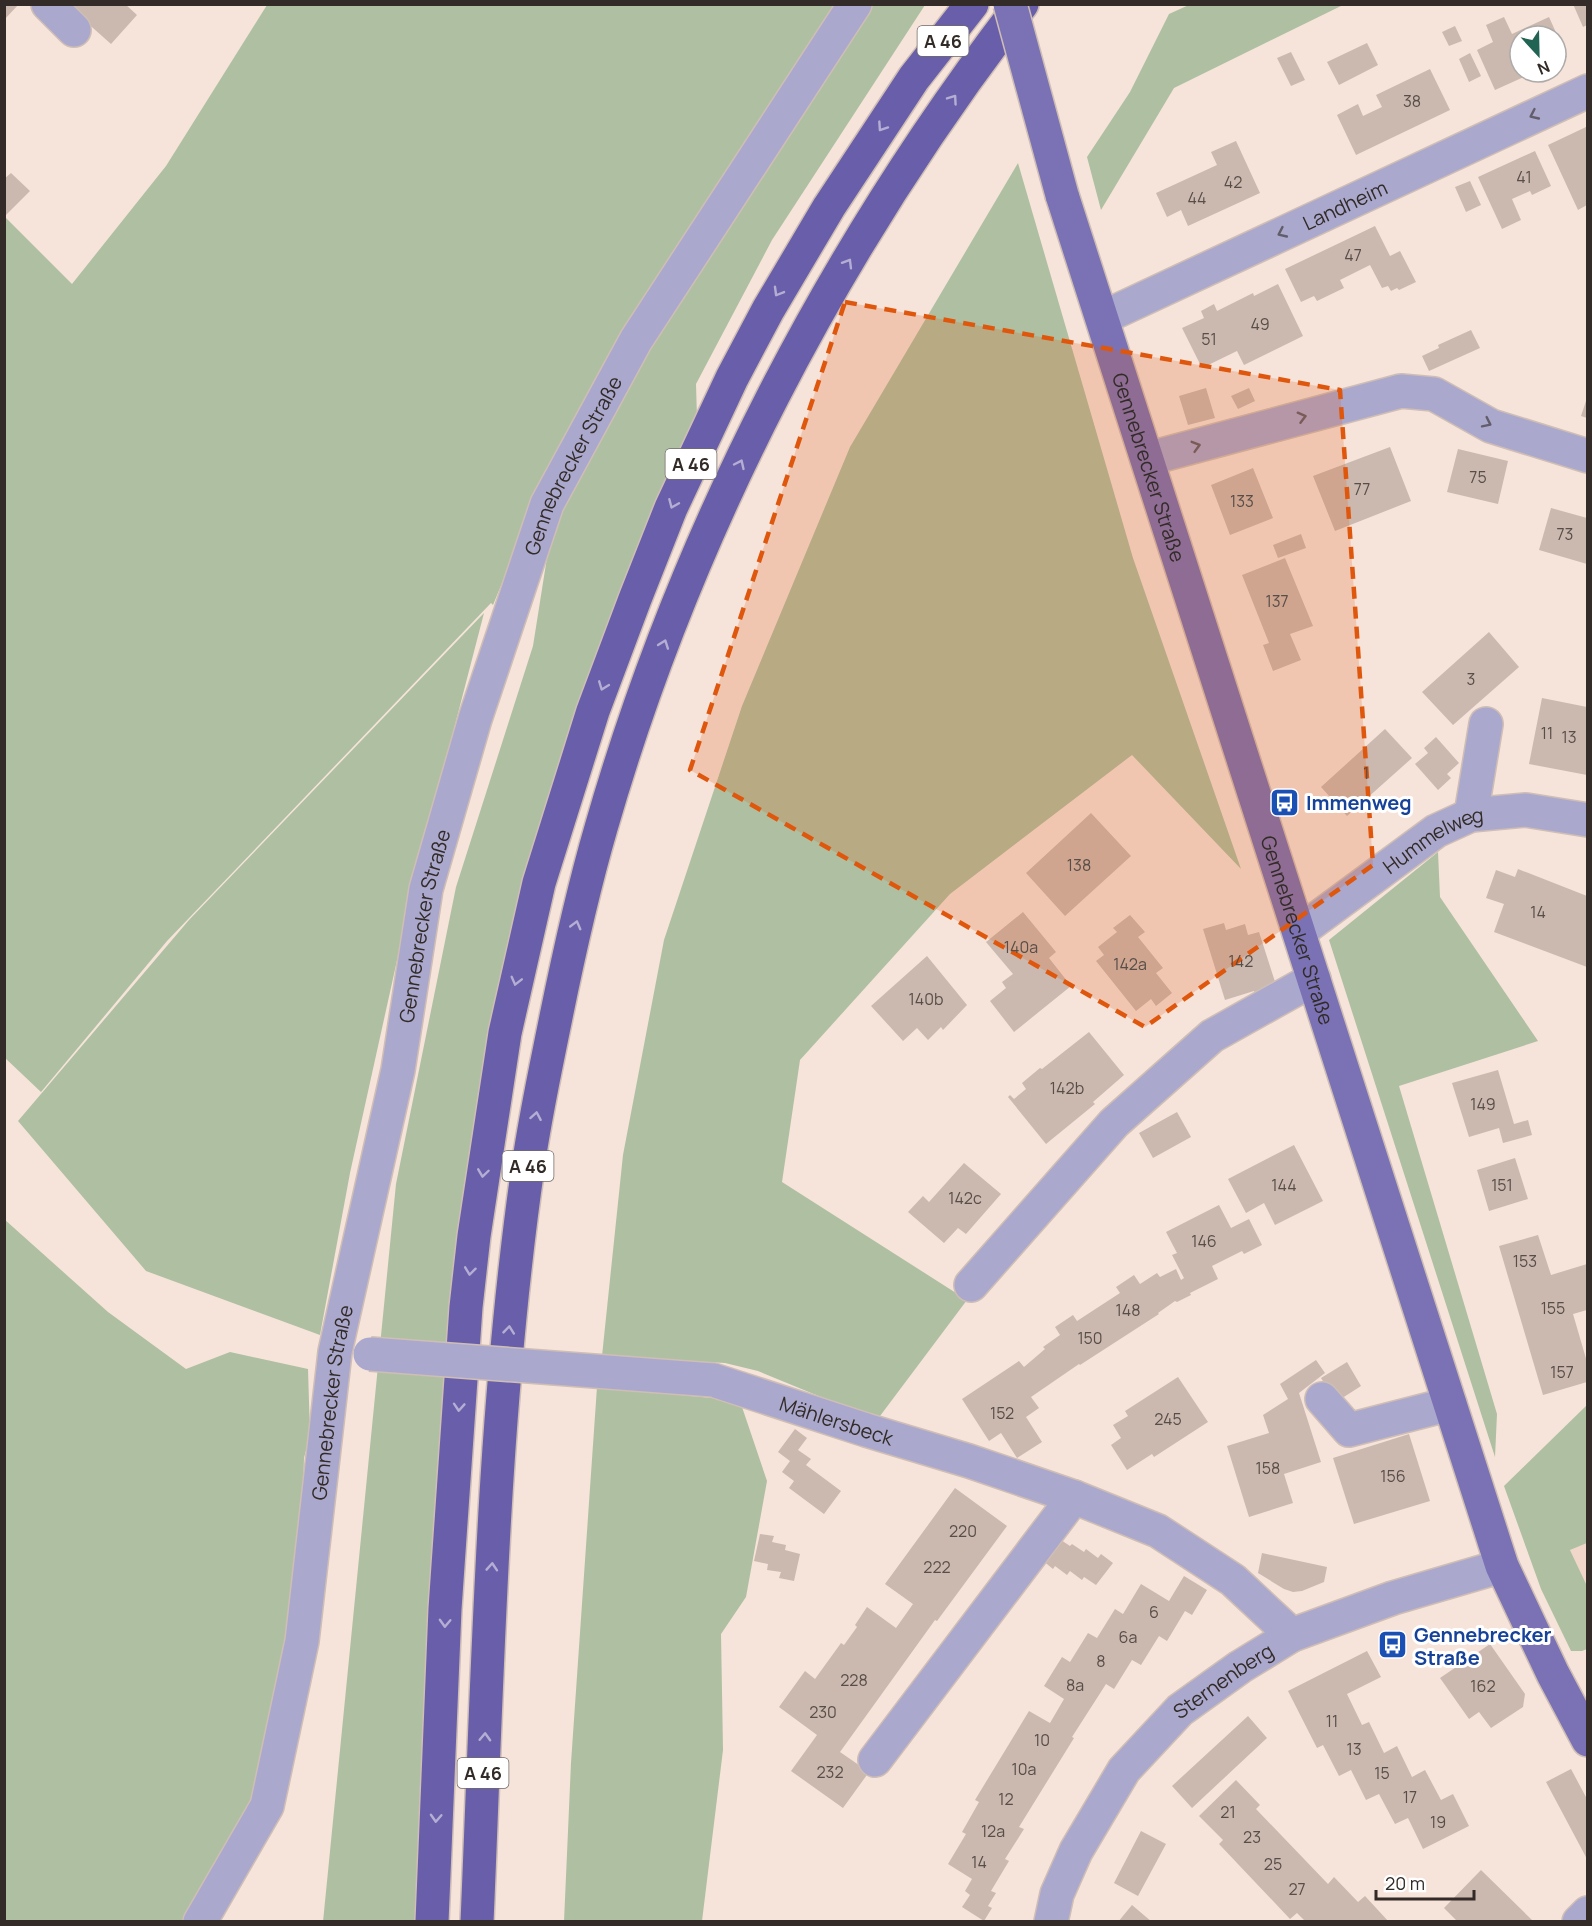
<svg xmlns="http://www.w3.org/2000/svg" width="1592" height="1926" font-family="Manrope,sans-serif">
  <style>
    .built { fill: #f0d7c9 }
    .green { fill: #aec0a1 }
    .building { fill: #cbb9af }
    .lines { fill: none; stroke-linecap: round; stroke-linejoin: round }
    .minor-casing { stroke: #cfbeb5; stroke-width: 36 }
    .major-casing { stroke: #cfbeb5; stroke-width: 36 }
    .highway-casing { stroke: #cfbeb5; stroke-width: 36 }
    .minor { stroke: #aba8ce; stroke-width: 33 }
    .major { stroke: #7a72b4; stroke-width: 33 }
    .highway { stroke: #695eaa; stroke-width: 33 }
    .minor-bridge-casing { stroke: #cfbeb5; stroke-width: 36; stroke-linecap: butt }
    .major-bridge-casing { stroke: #cfbeb5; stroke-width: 36; stroke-linecap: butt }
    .minor-bridge { stroke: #aba8ce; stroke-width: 33 }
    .major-bridge { stroke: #7a72b4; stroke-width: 33 }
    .oneway { stroke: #b4aed4 }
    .oneway2 { stroke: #625d6a }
    .marked { fill: #df570d; fill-opacity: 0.2; stroke: #df570d; stroke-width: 4.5; stroke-dasharray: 12 8; stroke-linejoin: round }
    .labels { text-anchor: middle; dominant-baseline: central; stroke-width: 6; stroke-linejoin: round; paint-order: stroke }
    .number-label { font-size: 16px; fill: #584e49 }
    .shield { fill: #fff; stroke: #706b68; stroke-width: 1.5 }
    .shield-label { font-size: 18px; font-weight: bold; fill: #322b27 }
    .street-label { font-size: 20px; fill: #322b27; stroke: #fff }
    .transit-label { font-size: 20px; font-weight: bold; fill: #164399; stroke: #fff; text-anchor: start }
  </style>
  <rect width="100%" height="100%" fill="#f6e3d9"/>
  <path class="built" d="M1587,1543V1586L1570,1550Z"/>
  <path class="green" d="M1191,4L1343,5L1174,88L1101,210L1087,157L1130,92L1169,14Z
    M267,5H848L533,508L493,605L491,603L167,941L41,1092L4,1057V216L72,284L166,166Z
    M863,5H925L772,240L696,384L697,418L605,633L513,925L416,1921L323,1922L396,1184L456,887L533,646L555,507L641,344Z
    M1018,163L1133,558L1241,869L1132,755L950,894L800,1060L782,1182L967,1300L877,1420L758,1371L725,1363L602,1356L623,1155L664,940L742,706L850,447Z
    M484,613L415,879L350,1173L320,1335L146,1271L18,1121L189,920Z
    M1438,852L1440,897L1538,1041L1399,1086L1497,1414L1495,1457L1329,940Z
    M4,1219L108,1312L186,1369L230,1352L308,1369L310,1435L304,1458L300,1598L258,1791L185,1921H5Z
    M597,1387L712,1398L742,1407L767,1481L746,1597L721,1634L723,1750L702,1921L564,1922L571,1763Z
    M1587,1405V1543L1570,1550L1587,1586V1649L1582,1651H1571L1541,1589L1504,1486Z"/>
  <path class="building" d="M4,4H19L4,20Z
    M66,4H125L137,15L111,44Z
    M1573,4H1587V25L1583,27Z
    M1504,17L1512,34L1549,17L1567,57L1556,62V36H1520V72H1535L1495,90L1477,50L1493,42L1486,25Z
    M1455,26L1462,41L1449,46L1442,32Z
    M1367,43L1378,65L1339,85L1327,62Z
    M1291,52L1305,80L1291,86L1277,58Z
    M1470,53L1481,76L1469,82L1459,59Z
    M1430,69L1450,110L1356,155L1337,115L1358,104L1363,116L1382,107L1376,95Z
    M1586,127L1587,205L1578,210L1548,145Z
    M1236,141L1260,193L1188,226L1181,210L1167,217L1156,193L1217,165L1211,152Z
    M1535,151L1551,186L1532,195L1530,191L1512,199L1521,220L1502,229L1478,177Z
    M11,173L30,191L4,217V179Z
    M1470,181L1481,205L1466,212L1455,187Z
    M1375,226L1390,256L1400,251L1416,282L1399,290L1397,288L1391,291L1388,286L1382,288L1370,265L1340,280L1344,288L1317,301L1314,296L1301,302L1285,269Z
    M1278,284L1303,336L1244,365L1237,351L1202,368L1182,328L1204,318L1201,311L1214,304L1217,311L1253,293L1254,296Z
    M1471,330L1480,348L1429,371L1422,356L1439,348L1438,345Z
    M1206,388L1215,418L1188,425L1179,396Z
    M1249,388L1255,401L1238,409L1231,396Z
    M1587,398V418L1581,416Z
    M1390,447L1411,501L1335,531L1313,476Z
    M1458,449L1508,461L1498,504L1447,492Z
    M1253,468L1273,518L1230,535L1211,485Z
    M1551,508L1587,518V564L1539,550Z
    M1301,534L1306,548L1278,558L1273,545Z
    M1285,558L1313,626L1290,634L1301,660L1273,671L1263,645L1269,643L1242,575Z
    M1489,632L1519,667L1453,725L1422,692Z
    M1542,698L1587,707V775L1529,764Z
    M1385,729L1412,758L1347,816L1321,787Z
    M1436,737L1459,763L1447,774L1451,778L1438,790L1415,764L1428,753L1424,748Z
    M1091,813L1131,856L1065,916L1026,873Z
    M1518,869L1587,896V967L1494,932L1504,904L1486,898L1496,870L1515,877Z
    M1023,912L1056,952L1049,958L1071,986L1014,1032L990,1001L1006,988L1002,982L1013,974L986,942Z
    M1130,915L1145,932L1138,937L1163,968L1156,973L1172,993L1156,1006L1151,999L1136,1011L1096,961L1104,955L1098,947L1117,932L1113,928Z
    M1224,923L1226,930L1245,924L1248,935L1259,932L1277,988L1255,994L1254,991L1225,1000L1203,929Z
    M927,956L967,1005L943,1030L941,1027L928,1040L917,1028L903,1041L871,1006Z
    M1089,1032L1124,1075L1093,1102L1095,1104L1046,1144L1008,1097L1010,1095L1014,1099L1026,1089L1022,1083L1040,1068L1042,1069Z
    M1498,1070L1514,1124L1528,1120L1532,1135L1503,1143L1499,1128L1469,1137L1452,1083Z
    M1177,1112L1191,1137L1153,1158L1139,1133Z
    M1294,1145L1323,1201L1275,1225L1264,1203L1246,1213L1228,1179Z
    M1515,1158L1528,1199L1489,1211L1477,1170Z
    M964,1163L1001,1194L966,1234L958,1228L944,1243L908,1212L923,1196L929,1202Z
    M1219,1205L1231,1228L1249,1219L1262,1245L1244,1254L1242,1251L1212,1266L1218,1279L1190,1293L1191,1295L1177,1302L1175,1301L1158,1313L1159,1314L1080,1365L1079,1364L1031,1397L1039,1408L1026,1417L1042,1442L1017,1458L1001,1433L989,1441L962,1399L1019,1361L1024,1367L1045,1349L1043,1347L1060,1335L1055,1327L1073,1315L1077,1321L1120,1293L1116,1287L1134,1275L1140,1284L1157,1273L1160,1277L1176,1269L1181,1280L1184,1278L1172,1255L1177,1253L1166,1232Z
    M1538,1235L1551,1275L1587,1264V1310L1573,1314L1587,1362V1382L1543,1395L1499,1246Z
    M1316,1360L1325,1373L1299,1393L1321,1462L1284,1474L1293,1503L1249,1517L1227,1446L1269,1433L1263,1415L1288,1399L1280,1384Z
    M1347,1362L1361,1386L1336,1402L1321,1378Z
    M1178,1377L1208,1422L1154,1457L1152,1454L1127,1470L1111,1445L1121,1438L1113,1425L1128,1416L1125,1411Z
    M795,1429L807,1438L798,1450L811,1459L806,1465L841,1491L824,1514L789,1488L794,1481L782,1472L790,1461L778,1452Z
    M1409,1434L1430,1501L1354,1524L1333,1458Z
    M955,1488L1007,1526L937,1621L935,1620L840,1752L869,1772L843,1808L791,1771L817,1735L779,1707L805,1671L815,1679L841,1643L844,1645L857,1627L855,1625L867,1607L896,1628L913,1604L885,1584Z
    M760,1534L774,1536L772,1542L786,1545L785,1550L800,1554L794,1581L779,1578L781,1572L767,1570L768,1564L754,1561Z
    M1058,1538L1070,1546L1072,1544L1084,1552L1086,1549L1098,1558L1101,1554L1113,1563L1096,1585L1084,1577L1082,1580L1070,1571L1067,1575L1055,1566L1053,1569L1042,1560Z
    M1262,1553L1327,1567L1324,1582L1302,1591L1293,1592L1284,1589L1258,1573Z
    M1184,1576L1207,1590L1192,1615L1185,1611L1167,1641L1159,1636L1141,1665L1132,1660L1114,1689L1106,1684L1072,1737L1074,1738L1019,1827L1024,1829L1005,1859L1009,1861L991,1891L996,1893L988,1906L992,1908L984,1921L962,1907L970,1895L965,1891L972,1879L948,1864L966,1834L962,1832L979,1802L975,1800L1029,1711L1050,1723L1064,1699L1044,1686L1062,1657L1070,1662L1088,1633L1097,1638L1115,1609L1123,1614L1141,1584L1169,1601Z
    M1490,1644L1525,1694L1523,1707L1491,1728L1479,1712L1469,1719L1440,1678Z
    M1367,1651L1381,1677L1347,1694L1362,1725L1369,1722L1384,1753L1397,1746L1412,1777L1425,1770L1441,1800L1453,1794L1469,1826L1423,1849L1408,1818L1395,1824L1379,1794L1366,1800L1351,1770L1339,1776L1323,1745L1317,1748L1288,1691Z
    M1248,1716L1267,1738L1192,1808L1172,1786Z
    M1571,1769L1587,1799V1859L1546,1782Z
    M1236,1780L1260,1805L1256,1809L1328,1884L1334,1877L1358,1902L1365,1896L1389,1922H1306L1297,1913L1290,1919L1219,1844L1223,1840L1199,1816Z
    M1141,1831L1166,1844L1138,1896L1114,1883Z
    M1481,1870L1532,1920L1530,1922H1458L1444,1908Z
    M1132,1905L1152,1922H1118Z"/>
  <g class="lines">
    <defs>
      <g id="minor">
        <path d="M48,4L74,30"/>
        <path id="s1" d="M1102,318L1588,91"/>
        <path d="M1147,459L1401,391L1434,394L1491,426L1588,456"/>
        <path d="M1471,815L1486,724"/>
        <path id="s2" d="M1299,932L1436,831L1471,815L1526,810L1588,820"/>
        <path d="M971,1285L1114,1123L1212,1036L1314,979"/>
        <path id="s3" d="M713,1380L866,1430L969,1461L1074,1497L1158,1531L1233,1580L1292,1635"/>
        <path d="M1322,1399L1349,1430L1450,1404"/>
        <path d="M875,1760L1074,1497"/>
        <path id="s4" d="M200,1922L267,1806L302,1641L335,1352L398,1070L426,889L475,719L547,504L636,340L855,4"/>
        <path id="s5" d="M1051,1922L1057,1894L1076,1851L1124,1770L1180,1710L1240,1667L1292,1635L1393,1598L1502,1566"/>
        <path d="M1579,1922L1588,1913"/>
      </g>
      <g id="major">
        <path id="s6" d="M1062,195L1502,1566L1553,1674L1588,1740"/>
      </g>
      <path id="highway" d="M432,1922L445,1609L466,1307L474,1236L505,1033L539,883L593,711L635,599L671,508L732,378L768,310L829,207L914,78L972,4
        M477,1922C488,1670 492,1417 528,1167C535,1117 546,1067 556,1017C569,953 583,890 601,828C686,532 834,248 1022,4"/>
    </defs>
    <use href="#minor" class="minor-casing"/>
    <use href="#major" class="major-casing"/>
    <use href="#highway" class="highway-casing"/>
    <use href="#minor" class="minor"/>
    <use href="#major" class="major"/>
    <use href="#highway" class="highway"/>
    <defs>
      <path id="minor-bridge" d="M370,1354L713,1380"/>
      <path id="major-bridge" d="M1010,4L1062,195"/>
    </defs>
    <use href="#minor-bridge" class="minor-bridge-casing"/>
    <use href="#major-bridge" class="major-bridge-casing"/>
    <use href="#minor-bridge" class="minor-bridge"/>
    <use href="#major-bridge" class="major-bridge"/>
  </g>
  <defs><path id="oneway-chevron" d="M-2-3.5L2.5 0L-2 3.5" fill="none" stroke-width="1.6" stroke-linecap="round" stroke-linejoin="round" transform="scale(1.5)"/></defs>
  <g class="oneway">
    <use href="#oneway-chevron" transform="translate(953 99) rotate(-55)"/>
    <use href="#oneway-chevron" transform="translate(882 127) rotate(124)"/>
    <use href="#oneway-chevron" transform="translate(848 263) rotate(-59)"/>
    <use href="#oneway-chevron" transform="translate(778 292) rotate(120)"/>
    <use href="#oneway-chevron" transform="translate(740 464) rotate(-65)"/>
    <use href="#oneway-chevron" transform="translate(673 504) rotate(113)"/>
    <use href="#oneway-chevron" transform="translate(664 644) rotate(-70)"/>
    <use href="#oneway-chevron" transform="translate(603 686) rotate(111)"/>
    <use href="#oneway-chevron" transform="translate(576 925) rotate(-75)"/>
    <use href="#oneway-chevron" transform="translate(516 981) rotate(104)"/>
    <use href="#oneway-chevron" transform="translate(536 1116) rotate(-80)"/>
    <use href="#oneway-chevron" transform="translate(483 1173) rotate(98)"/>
    <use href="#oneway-chevron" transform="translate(470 1271) rotate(97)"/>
    <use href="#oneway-chevron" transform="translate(509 1330) rotate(-84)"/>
    <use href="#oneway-chevron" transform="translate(459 1407) rotate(94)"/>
    <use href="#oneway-chevron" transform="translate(492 1567) rotate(-86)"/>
    <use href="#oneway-chevron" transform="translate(445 1623) rotate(92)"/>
    <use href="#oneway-chevron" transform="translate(485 1737) rotate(-88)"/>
    <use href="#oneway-chevron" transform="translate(436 1818) rotate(93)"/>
  </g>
  <g class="oneway2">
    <use href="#oneway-chevron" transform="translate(1534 115) rotate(155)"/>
    <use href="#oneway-chevron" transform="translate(1282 233) rotate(155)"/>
    <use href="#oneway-chevron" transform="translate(1302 417) rotate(-15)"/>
    <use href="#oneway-chevron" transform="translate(1487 423) rotate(26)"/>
    <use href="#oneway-chevron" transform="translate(1196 446) rotate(-16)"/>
  </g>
  <path class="marked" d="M845,302L1340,390L1373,865L1145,1027L690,770Z"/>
  <defs>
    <symbol id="bus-square" viewBox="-11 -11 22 22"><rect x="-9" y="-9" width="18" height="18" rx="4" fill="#1a4fb4" stroke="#fff"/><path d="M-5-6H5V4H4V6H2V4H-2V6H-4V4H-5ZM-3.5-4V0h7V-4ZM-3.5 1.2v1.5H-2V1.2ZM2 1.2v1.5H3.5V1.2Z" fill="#fff"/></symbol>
  </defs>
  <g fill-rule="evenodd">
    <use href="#bus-square" x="1268" y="786" width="33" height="33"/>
    <use href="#bus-square" x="1376" y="1628" width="33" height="33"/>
  </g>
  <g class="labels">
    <g class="number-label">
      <text x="1412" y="101">38</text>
      <text x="1524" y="177">41</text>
      <text x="1233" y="182">42</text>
      <text x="1197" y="198">44</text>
      <text x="1353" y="255">47</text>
      <text x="1260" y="324">49</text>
      <text x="1209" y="339">51</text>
      <text x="1478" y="477">75</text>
      <text x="1362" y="489">77</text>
      <text x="1242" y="501">133</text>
      <text x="1565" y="534">73</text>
      <text x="1277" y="601">137</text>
      <text x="1471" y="679">3</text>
      <text x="1547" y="733">11</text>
      <text x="1569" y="737">13</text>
      <text x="1366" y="773">1</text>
      <text x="1079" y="865">138</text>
      <text x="1538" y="912">14</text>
      <text x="1021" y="947">140a</text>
      <text x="1241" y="961">142</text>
      <text x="1130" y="964">142a</text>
      <text x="926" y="999">140b</text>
      <text x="1067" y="1088">142b</text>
      <text x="1483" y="1104">149</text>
      <text x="1284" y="1185">144</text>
      <text x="1502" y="1185">151</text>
      <text x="965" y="1198">142c</text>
      <text x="1204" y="1241">146</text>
      <text x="1525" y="1261">153</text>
      <text x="1553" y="1308">155</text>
      <text x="1128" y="1310">148</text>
      <text x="1090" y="1338">150</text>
      <text x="1562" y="1372">157</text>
      <text x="1002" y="1413">152</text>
      <text x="1168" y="1419">245</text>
      <text x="1268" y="1468">158</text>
      <text x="1393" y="1476">156</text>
      <text x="963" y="1531">220</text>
      <text x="937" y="1567">222</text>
      <text x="1154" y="1612">6</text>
      <text x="1128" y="1637">6a</text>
      <text x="1101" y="1661">8</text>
      <text x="854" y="1680">228</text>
      <text x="1075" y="1685">8a</text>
      <text x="1483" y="1686">162</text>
      <text x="823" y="1712">230</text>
      <text x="1332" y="1721">11</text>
      <text x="1042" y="1740">10</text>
      <text x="1354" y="1749">13</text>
      <text x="1024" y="1769">10a</text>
      <text x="830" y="1772">232</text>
      <text x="1382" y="1773">15</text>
      <text x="1410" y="1797">17</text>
      <text x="1006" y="1799">12</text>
      <text x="1228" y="1812">21</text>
      <text x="1438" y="1822">19</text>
      <text x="993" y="1831">12a</text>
      <text x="1252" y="1837">23</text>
      <text x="979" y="1862">14</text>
      <text x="1273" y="1864">25</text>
      <text x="1297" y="1889">27</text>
    </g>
    <g class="shield">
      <rect x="917.5" y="26" width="51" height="30" rx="4.5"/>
      <rect x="665.5" y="449" width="51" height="30" rx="4.5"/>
      <rect x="502.5" y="1151" width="51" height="30" rx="4.5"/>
      <rect x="457.5" y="1758" width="51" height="30" rx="4.5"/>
    </g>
    <g class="shield-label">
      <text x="943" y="41">A 46</text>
      <text x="691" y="464">A 46</text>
      <text x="528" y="1166">A 46</text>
      <text x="483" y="1773">A 46</text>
    </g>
    <g class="street-label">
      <text stroke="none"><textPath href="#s1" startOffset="268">Landheim</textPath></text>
      <text stroke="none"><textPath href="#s4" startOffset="1515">Gennebrecker Straße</textPath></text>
      <text stroke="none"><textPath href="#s6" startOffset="286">Gennebrecker Straße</textPath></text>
      <text stroke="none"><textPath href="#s2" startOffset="164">Hummelweg</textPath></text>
      <text stroke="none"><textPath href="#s4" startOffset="1029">Gennebrecker Straße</textPath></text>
      <text stroke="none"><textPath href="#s6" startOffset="772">Gennebrecker Straße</textPath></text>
      <text stroke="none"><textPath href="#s4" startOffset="543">Gennebrecker Straße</textPath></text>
      <text stroke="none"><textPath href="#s3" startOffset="130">Mählersbeck</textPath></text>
      <text stroke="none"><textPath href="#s5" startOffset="304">Sternenberg</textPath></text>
    </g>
    <g class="transit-label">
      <text x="1306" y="802">Immenweg</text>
      <text x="1414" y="1634">Gennebrecker<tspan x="1414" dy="23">Straße</tspan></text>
    </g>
  </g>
  <rect width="1592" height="1926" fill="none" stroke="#322b27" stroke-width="12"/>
  <g transform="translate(1538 54) rotate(158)"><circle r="28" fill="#ffffff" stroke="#adaaa9" stroke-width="1.5"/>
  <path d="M0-4.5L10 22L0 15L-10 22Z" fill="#216454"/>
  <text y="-9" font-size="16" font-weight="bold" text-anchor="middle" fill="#322b27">N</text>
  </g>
  <path d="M1376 1890v9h98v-9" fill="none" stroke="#322b27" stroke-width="3"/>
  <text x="1385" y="1890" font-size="18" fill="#322b27" stroke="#ffffff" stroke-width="4.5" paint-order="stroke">20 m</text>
</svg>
